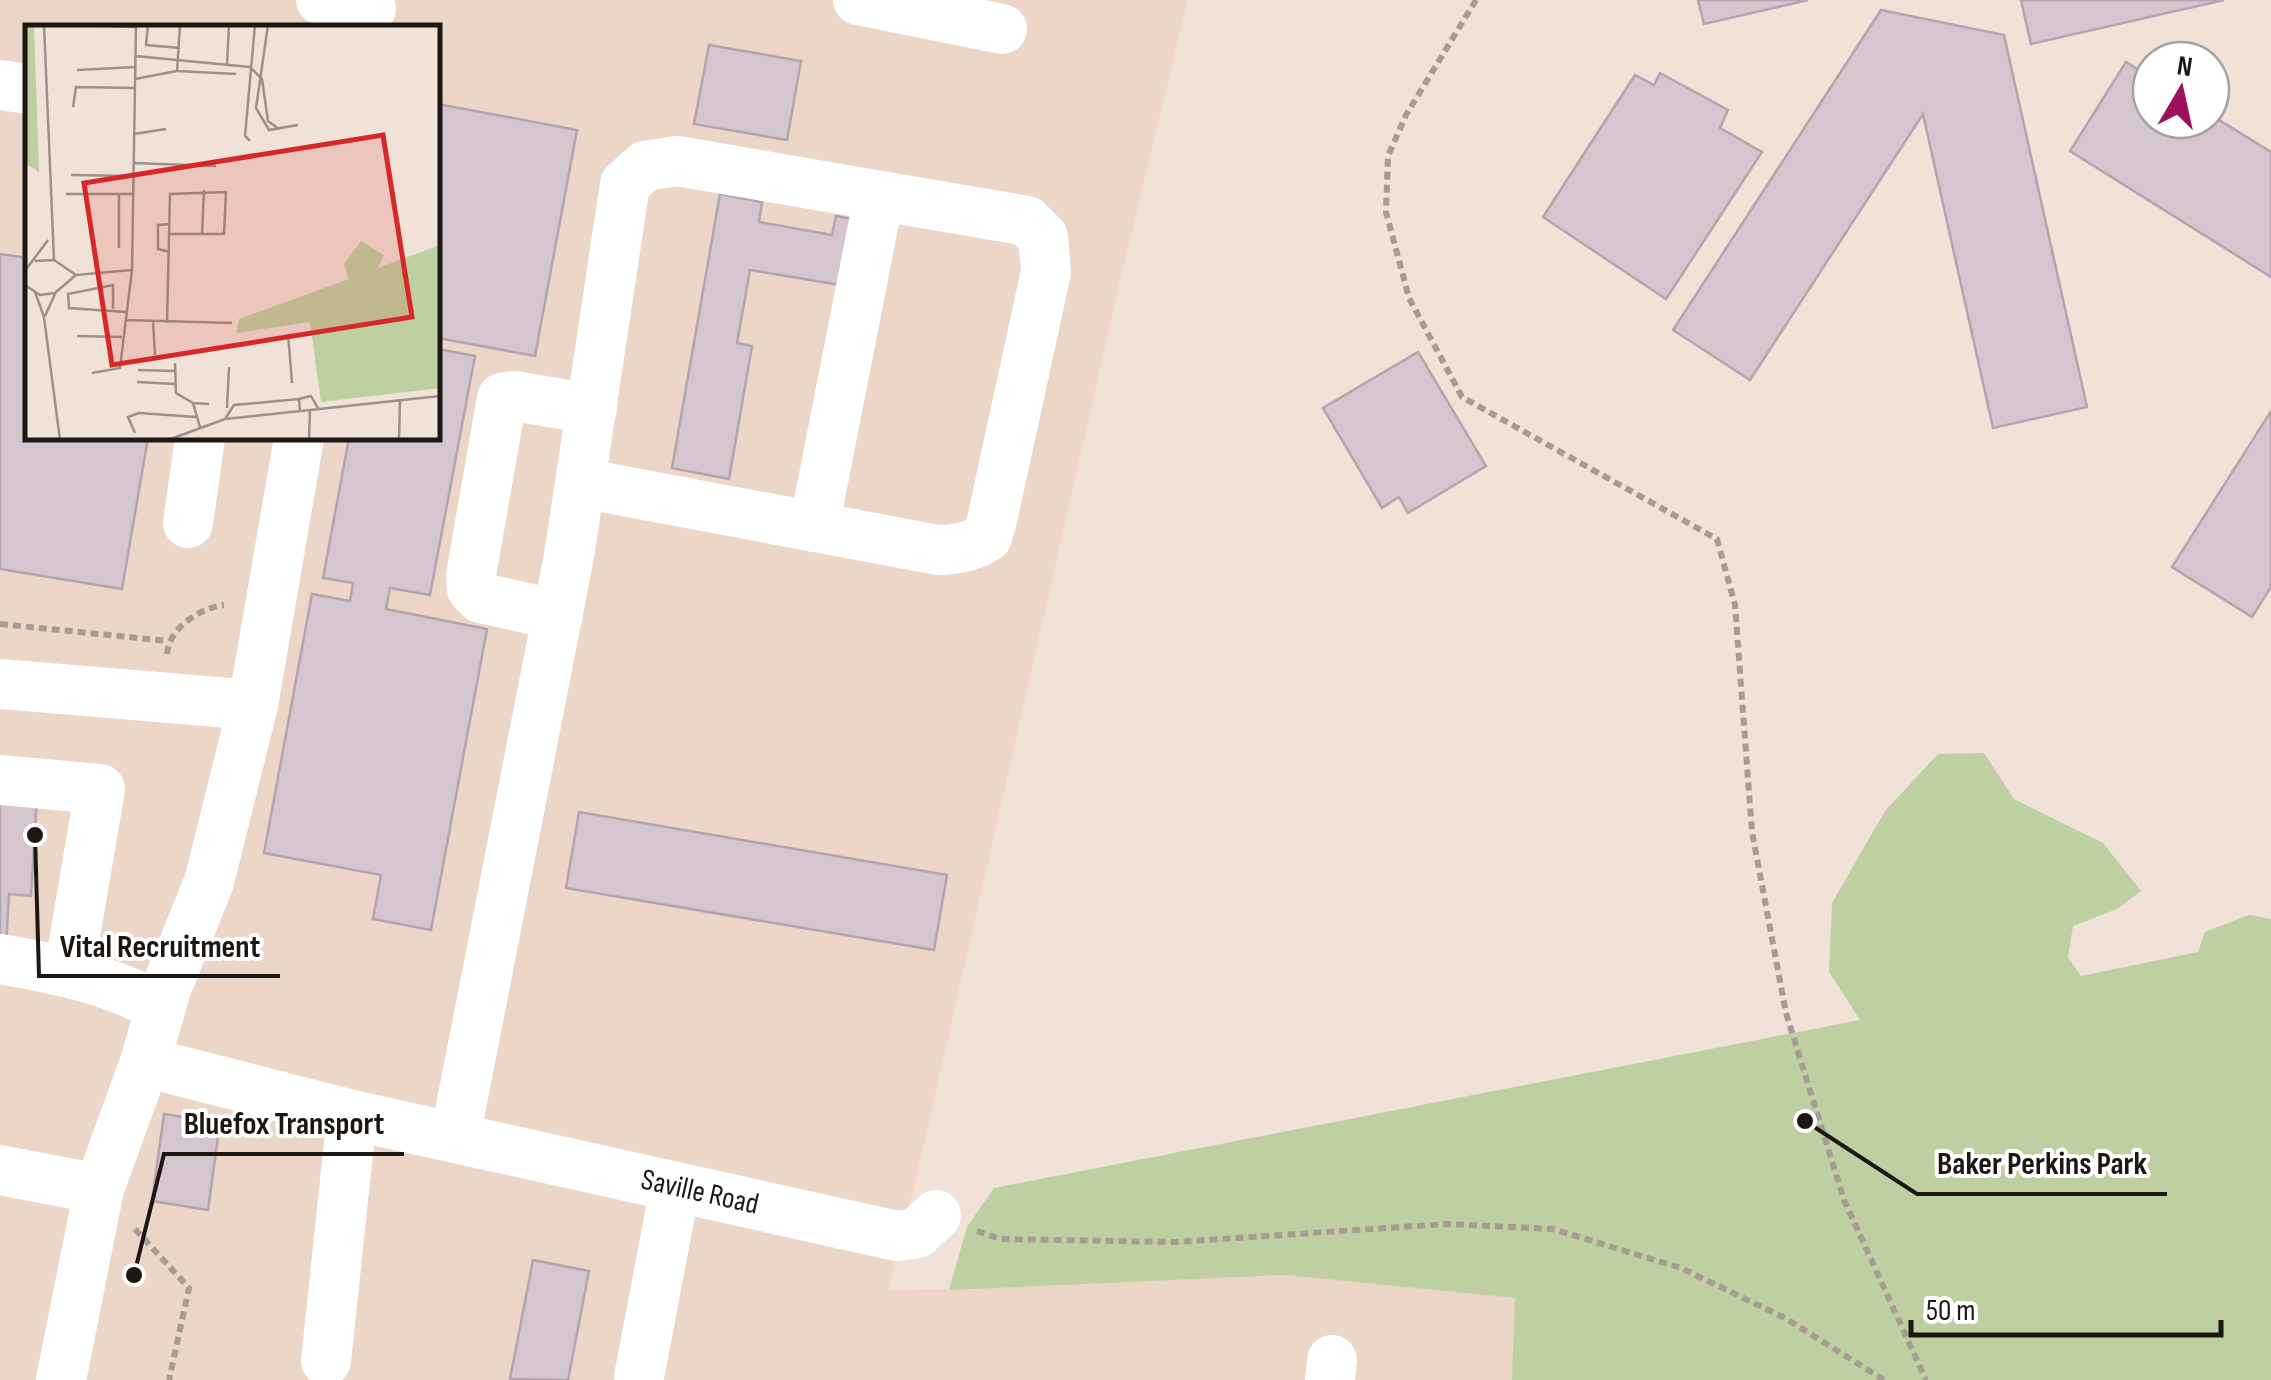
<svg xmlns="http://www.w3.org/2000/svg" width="2271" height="1380" font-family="'Sofia Sans Condensed',sans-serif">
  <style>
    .built { fill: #ebd6c7; fill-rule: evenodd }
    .green { fill: #bed0a1 }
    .building { fill: #d4c5ce; stroke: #b3a4ad; stroke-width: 2.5 }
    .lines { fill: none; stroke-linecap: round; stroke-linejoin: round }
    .path { stroke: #a79c93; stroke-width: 6; stroke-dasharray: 8 5; stroke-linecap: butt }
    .minor { stroke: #fff; stroke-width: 50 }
    .labels { text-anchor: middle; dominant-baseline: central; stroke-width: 8; stroke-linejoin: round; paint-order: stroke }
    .street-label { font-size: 30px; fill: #1c1713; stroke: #fff }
    .inset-road { fill: none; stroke: #9b9189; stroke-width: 2.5 }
    .view { fill: #d62828; fill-opacity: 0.15; stroke: #d62828; stroke-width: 5 }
    .inset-edge { fill: none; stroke: #1c1713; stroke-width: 5 }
    .leader { fill: none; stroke: #1c1713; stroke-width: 4 }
    .callout-dot { fill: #1c1713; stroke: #fff; stroke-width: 4 }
    .callout-label { font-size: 32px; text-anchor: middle; font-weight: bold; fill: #1c1713; stroke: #fff; stroke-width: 8; stroke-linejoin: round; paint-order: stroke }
  </style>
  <rect width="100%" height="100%" fill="#f0e2d7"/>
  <path class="built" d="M0,0H1188L1122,272L916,1179L888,1291L1286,1275L1516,1298L1512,1380H0ZM28,28H438V438H28Z"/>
  <path class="green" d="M1984,753L2014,799L2103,843L2141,891L2117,909L2073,926L2068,957L2081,976L2198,952L2205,932L2249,915L2271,919V1380H1512L1515,1298L1286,1275L949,1290L967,1227L994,1188L1860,1020L1829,972L1832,903L1885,811L1938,754Z"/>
  <path class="building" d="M1698,0H1808L1704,24Z
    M2021,0H2224L2031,44Z
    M1881,10L2004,35L2087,407L1993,428L1923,114L1750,380L1673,330Z
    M709,45L801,61L787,140L694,124Z
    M2126,62L2151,77V120H2211V115L2271,152V277L2070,151Z
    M1660,73L1728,110L1720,128L1762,152L1666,299L1543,217L1635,75L1654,85Z
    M438,104L577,130L535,356L438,338Z
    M720,194L762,202L759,222L832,235L836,216L864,221L852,287L750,270L737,343L752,346L729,479L672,468Z
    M0,254L28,258V438H148L122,589L0,569Z
    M438,349L475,356L430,595L390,588L386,609L487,629L431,930L373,919L381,875L264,853L312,594L350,601L353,583L323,578L349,438H438Z
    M1418,352L1486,466L1408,513L1399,497L1382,508L1323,408Z
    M2271,411V587L2252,617L2172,567Z
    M0,795L37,797L31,896L9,894L6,948L0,947Z
    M579,812L947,875L934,950L566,888Z
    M164,1114L220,1122L208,1210L152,1201Z
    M533,1260L589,1271L568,1380L510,1379Z"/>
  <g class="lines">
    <path class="path" d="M1476,0L1406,115L1388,156L1386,212L1409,298L1462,397L1717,539L1735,605L1752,832L1786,1013L1844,1200L1926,1380
      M0,624L168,641
      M167,654C169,628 200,608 224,605
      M135,1229L189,1288L169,1380
      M977,1231L1000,1239L1176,1242L1447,1224L1553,1229L1681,1268L1785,1318L1884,1380"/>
    <g class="minor">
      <path d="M321,0L371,9"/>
      <path d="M858,0L1002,29"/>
      <path d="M0,85L28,89"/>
      <path d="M188,523L200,438"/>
      <path d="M814,527L879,196"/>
      <path d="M558,615L481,598L472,589L471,575L502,398L514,396L592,409"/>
      <path d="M0,684L253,705"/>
      <path d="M0,780L100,789L69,971"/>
      <path d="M0,959C63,970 103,978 161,1007"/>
      <path id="s1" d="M145,1062L352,1115L897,1236L917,1233L936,1215"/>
      <path d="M455,1137L569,556L625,184L645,166L677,161L1027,221L1043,237L1046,272L992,520L987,537C972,547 956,550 938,550L581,483"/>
      <path d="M0,1170L99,1189"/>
      <path d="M326,1361L352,1115"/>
      <path d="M639,1377L675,1188"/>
      <path d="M61,1380L99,1189L145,1062L166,989L209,882L253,705L299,438"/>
      <path d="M1330,1380L1332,1360"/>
    </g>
  </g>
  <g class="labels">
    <g class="street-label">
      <text stroke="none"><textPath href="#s1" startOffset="570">Saville Road</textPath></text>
    </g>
  </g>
  <g transform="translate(25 25)">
    <rect width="415" height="415" fill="#f0e2d7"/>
    <path d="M0,0H9L14,147L0,138ZM336,216L359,230L353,243L415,220V363L296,377L285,297L211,308L214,294L324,254L319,239Z" fill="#bed0a1"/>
    <path class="inset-road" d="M19,0L29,235M48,0L111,2M123,0L121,20L155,23M243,0L231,83L244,105L273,100M110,31L225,42M202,39L204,0M225,42L237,54L243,96L254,104M52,45L110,42M152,46L211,49M110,54L152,46L155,0M48,82L51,62L110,63M109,109L141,104M225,116L220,111L230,0M108,138L191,141M46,150L108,151M41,169H108M94,169V223M177,210L179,165M145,227L133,224V200L145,199M10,236L29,235L51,250L107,245M0,246L23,215M0,260L15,270L30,268M10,267L19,292L35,415M88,284V260L43,269L44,283L101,287M20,291L31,267L51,250M100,295L207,298M128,297L130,330M142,298L145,169L201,167L199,209H145M263,309L267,358M52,311L97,312M150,338L151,368L168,378M113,345L150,346M67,348L95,343L107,245L111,0M112,357L150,359M202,383L204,342M275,386L274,374L286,371L294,385M200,394L209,380L274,374M175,402L168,378L184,379M110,408L103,392L114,388L171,392M143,415L200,394L415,371M284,415L285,385M374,415L375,375"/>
    <path class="view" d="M358,110L387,292L87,340L59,158Z"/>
    <rect width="415" height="415" class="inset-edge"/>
  </g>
  <path class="leader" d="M35 835L39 976H280M134 1275L164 1154H404M1805 1121L1917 1194H2167"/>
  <g class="callout-dot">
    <circle cx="35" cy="835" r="10"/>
    <circle cx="134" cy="1275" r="10"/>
    <circle cx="1805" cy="1121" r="10"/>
  </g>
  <g class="callout-label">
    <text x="160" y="957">Vital Recruitment</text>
    <text x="284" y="1134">Bluefox Transport</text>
    <text x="2042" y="1174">Baker Perkins Park</text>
  </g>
  <g transform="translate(2181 90) rotate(9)"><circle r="48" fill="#ffffff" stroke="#a4a2a1" stroke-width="2.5"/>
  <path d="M0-8L18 38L0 25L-18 38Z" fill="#9f105b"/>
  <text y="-15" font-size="28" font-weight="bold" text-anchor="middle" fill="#1c1713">N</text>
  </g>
  <path d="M1911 1320v15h310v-15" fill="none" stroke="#1c1713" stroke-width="5"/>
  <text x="1926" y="1320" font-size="30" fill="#1c1713" stroke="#ffffff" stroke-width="8" paint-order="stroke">50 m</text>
</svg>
